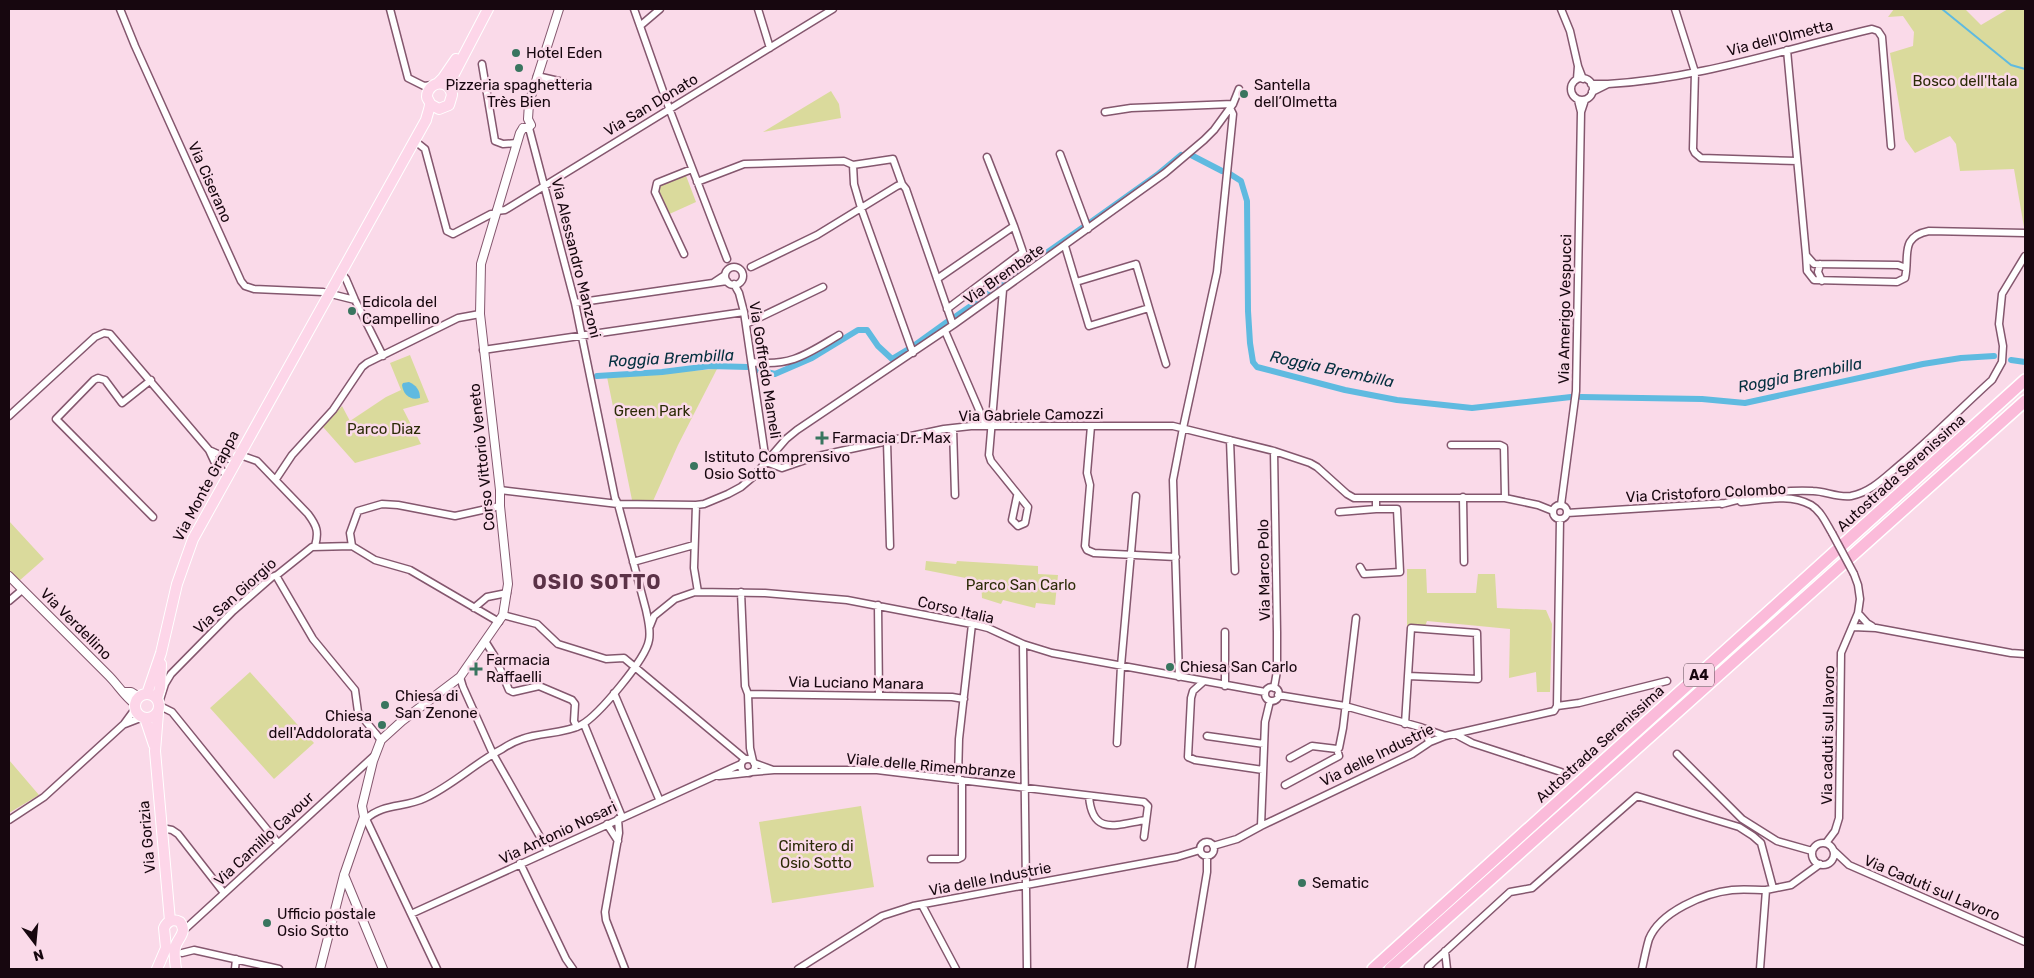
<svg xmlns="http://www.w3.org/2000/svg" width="2034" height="978" font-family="Rubik,sans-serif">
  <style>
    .green { fill: #dada9c }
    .water { fill: #5fbae0 }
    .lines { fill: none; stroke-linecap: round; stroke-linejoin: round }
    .stream { stroke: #5fbae0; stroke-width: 2 }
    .canal { stroke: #5fbae0; stroke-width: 6 }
    .minor-casing { stroke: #84576e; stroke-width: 9 }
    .tertiary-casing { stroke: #84576e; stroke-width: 10 }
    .primary-casing { stroke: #fff; stroke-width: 12 }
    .motorway-casing { stroke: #fff; stroke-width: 14 }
    .minor { stroke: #fff; stroke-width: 6 }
    .tertiary { stroke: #fff; stroke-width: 8 }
    .primary { stroke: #fdd6e9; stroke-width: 10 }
    .motorway { stroke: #fbbbda; stroke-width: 11 }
    .minor-bridge-casing { stroke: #84576e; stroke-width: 9; stroke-linecap: butt }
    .minor-bridge { stroke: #fff; stroke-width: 6 }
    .poi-dot { fill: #39755f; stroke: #fadae9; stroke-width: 2 }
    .labels { text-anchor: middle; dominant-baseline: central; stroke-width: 5; stroke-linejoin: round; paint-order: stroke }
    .shield { fill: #fadae9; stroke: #5b4650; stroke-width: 1 }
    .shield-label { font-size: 14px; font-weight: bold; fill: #17070f }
    .street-label { font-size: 15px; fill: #17070f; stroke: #fadae9 }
    .poi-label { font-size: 15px; fill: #17070f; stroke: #fadae9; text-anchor: start }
    .park-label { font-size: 15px; fill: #2c2b07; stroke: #fadae9 }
    .water-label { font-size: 16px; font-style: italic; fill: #032f3f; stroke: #fadae9 }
    .district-label { font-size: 20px; font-weight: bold; letter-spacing: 1px; fill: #5b3247; stroke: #fadae9 }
  </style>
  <rect width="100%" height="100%" fill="#fadae9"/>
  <path class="green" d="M1894,9H1965L1981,25L2008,9H2025V233L2014,169L1960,171L1956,144L1950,136L1915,153L1905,139L1890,53L1913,46L1914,32L1903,16L1888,17Z
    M831,91L839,104L841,118L763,132Z
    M685,173L696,202L665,216L652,185Z
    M410,355L429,402L403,409L421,444L355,463L323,427L342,406L350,421L386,397L401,390L390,363Z
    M717,369L678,445L653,501L632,500L607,377Z
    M9,521L44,559L19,581L9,571Z
    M926,561L956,564L957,561L1038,566V574L1058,575L1055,605L1036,603L1035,608L1003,600L1001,604L982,598L981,581L925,570Z
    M1407,569H1426L1427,593H1476L1478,574H1495L1497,608L1546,610L1552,624L1550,692H1537L1536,672L1509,678L1510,629L1427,621L1424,629L1407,628Z
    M250,672L314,743L274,779L210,708Z
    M9,760L39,795L9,813Z
    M861,806L874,887L772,903L759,822Z"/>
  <path class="water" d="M409,382C416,385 420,390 420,398C410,401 403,394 402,385L403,383Z"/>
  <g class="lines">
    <path class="stream" d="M1942,9L2011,65L2025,69"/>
    <path class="canal" d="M1191,155L1222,171
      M1230,174L1241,181L1247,201L1248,311L1250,343L1253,362L1257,367L1345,390L1397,400L1472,408L1571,397
      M1091,222L1157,175L1181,155
      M955,317L1082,228
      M915,345L947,322
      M2011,360L2025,362
      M758,370L775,374L812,358L858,330H867L878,346L892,359L907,350
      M597,376L662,372L710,366L748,367
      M1581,397L1702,399L1745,403L1923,364L1961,358L1994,356"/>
    <defs>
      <path id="minor" d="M120,9L135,46L241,281L245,286L254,289L323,292L355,300
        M390,9L408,78L424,86L432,85
        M634,9L669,108L727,259
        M758,9L770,48
        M1561,9L1570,31L1578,66
        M1675,9L1695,72L1693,149L1695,153L1701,158L1797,161
        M640,26L660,9
        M1787,50L1806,255L1814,264L1898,265L1906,268
        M482,64L495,141L503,144L517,143
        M537,76L563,82L564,86
        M1571 89a11 11 0 1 1 22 0a11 11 0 1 1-22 0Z
        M1577,79L1578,66L1583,79
        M1591,84H1608L1592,92
        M1608,84C1698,79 1785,49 1872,29L1878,31L1882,37L1891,146
        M1578,100L1581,112L1585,100
        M1105,112L1131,108L1233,104
        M415,141L425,149L447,231L453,234L491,214H495
        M1060,154L1088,229
        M697,182L744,164L844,161L853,165
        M902,184L893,159L853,165L854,184L861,208L913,353
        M496,211L505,210L833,9
        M1065,246L1089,326L1149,308L1136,264L1076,282
        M684,254L655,192L657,183L692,169
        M1806,255L1807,271L1814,280L1897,282L1905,278C1910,256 1899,237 1929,231L2025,233
        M1820,264L1818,272L1822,281
        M751,267L817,235L897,186L902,184L906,189L953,325
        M725 276a9 9 0 1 1 18 0a9 9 0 1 1-18 0Z
        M341,273L346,279L355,300L383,356
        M725,275L713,283L727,281
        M937,279L1014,226L987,157
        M734,284L739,293L744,312L766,462
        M1003,290L989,455L991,461L1028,507L1025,523L1018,526L1012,520L1017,496
        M575,303L713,283
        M1149,308L1166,364
        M947,309L1023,252L1014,226
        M746,324L823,287
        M945,331L986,426
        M483,350L744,312
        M752,362C791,367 807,354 839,335
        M151,380L122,403L105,380L98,378L94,380L56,419L153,517
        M9,416L95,337L104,333L110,334L209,450L215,463L228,477
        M1091,426L1087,473L1090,485L1085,546L1087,550L1094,553L1176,557
        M953,428L955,495
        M1183,428L1217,272L1233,114L1230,108
        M1230,440L1235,571
        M887,441L890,546
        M1451,445H1500L1504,447L1505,498
        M209,450L236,462
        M240,455L257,461L308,514C317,526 319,532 315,546
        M766,462L782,468L814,457L841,451L944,429L971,426H1173L1274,451L1310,463L1317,467L1347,494L1354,498H1505L1538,505L1553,511
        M276,479L292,455L333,410L362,367L367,363L458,318L480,314
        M500,490L618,504L696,505L704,504L728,494L741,487L754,476L786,439L797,430L953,325L1165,173L1204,140L1214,130L1233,104L1239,89
        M1463,497L1464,562
        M1741,502C1763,500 1790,493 1811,505C1821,511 1826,523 1832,533
        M1722,504C1751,496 1782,489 1813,491C1825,491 1838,498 1851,496C1872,492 1886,476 1902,463C1933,437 1962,407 1992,380L2002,362L2003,346L1999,324L2002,294L2025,256
        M696,505L694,568L698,592
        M1561,505L1576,391L1581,112
        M1553 512a7 7 0 1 1 14 0a7 7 0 1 1-14 0Z
        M1339,512L1376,509
        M1567,513L1726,503
        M352,546L350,533L358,511L382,504L398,505L455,516L500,506
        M352,546L375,560L410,570L499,622
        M633,562L694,545
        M1360,567L1364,574L1400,572L1397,509H1376V498
        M277,575L278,579L313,639L355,690L358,712L381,740
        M741,592L745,686L748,694L750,748L753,761
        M9,601L22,590
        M878,605L879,696
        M474,608L487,597L507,593
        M1858,613L1867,623L1872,626
        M503,615L537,624L558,644L606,659L624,658L745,759
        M650,626L654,616L675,599L695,592L765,593L847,600L972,624L988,628L1023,644L1052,653L1265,692
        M1853,627L1876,628L2011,653L2025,654
        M1225,632V686
        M485,641L495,657L509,690L513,692L539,686L572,700L575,704L574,721L577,727
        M1023,644L1027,969
        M460,677L463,687L493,754L548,851
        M1179,677L1173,480L1183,428
        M1203,682L1193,691L1191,698L1188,757L1195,760L1263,770
        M1265 694a7 7 0 1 1 14 0a7 7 0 1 1-14 0Z
        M1274,688L1277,671V632L1274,451
        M614,693L659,799
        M748,694L952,697L964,699
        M1278,695L1345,706L1420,727L1430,742
        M159,703L165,684L171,674L233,611L272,577L277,575L312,547L352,546
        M160,706L172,712L278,843
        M1557,706L1560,519
        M1557,706L1579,703L1667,681
        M125,724L143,717
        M584,724L622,817
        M1405,724L1411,628L1477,633L1478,679L1408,676
        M1420,727L1445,736
        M1455,734L1472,743L1561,772
        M1207,736L1264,744
        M1117,743L1121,666L1136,496
        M1677,754L1742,819L1777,841L1812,851
        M1290,758L1312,746L1337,749L1339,748L1343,728L1356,618
        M741 766a7 7 0 1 1 14 0a7 7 0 1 1-14 0Z
        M754,763L773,770
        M751,772L774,770H877L1144,802L1148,806L1144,837
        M719,776L746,773
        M958,779L959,739L972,624
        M1285,785L1339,756L1337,749
        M1089,796C1092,836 1116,825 1145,820
        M364,817L366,819C383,803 405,808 425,798C453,785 475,763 502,749C508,745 516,741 522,739C541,732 564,734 581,725C598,716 646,659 649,640C651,630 648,620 646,610L618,504L615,498L575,303L529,128
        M366,819L437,969
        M618,819L619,833L605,912L606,920L625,969
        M9,820L44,797L124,724L135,709
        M607,824L618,841
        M1261,826L1265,722L1270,701
        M162,828L172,830L178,834L224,893
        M1200 849a7 7 0 1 1 14 0a7 7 0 1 1-14 0Z
        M1826,843L1835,831L1839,818L1841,653L1858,613L1860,599L1858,585L1854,574
        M1812 854a11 11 0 1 1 22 0a11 11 0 1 1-22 0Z
        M1213,846L1237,839L1261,826L1412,754L1430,742L1445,736L1554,711L1557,706
        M1833,850L1849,865L2025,942
        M931,859H958L962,857V780
        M520,863L566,959L573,969
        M922,905L956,969
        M411,914L741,764
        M183,931L375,755
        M1445,951L1447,969
        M182,953L194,950L279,969
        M235,969L236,959
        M798,969L882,916L913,906L1177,857L1200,850
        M1191,969L1207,872V856
        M1428,969V967L1510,892L1532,888L1637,796L1739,827L1753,836L1761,843L1773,888
        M1642,969C1644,960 1646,949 1649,939C1660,912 1704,893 1732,890C1743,889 1755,890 1766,890
        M1760,969L1766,890L1791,885L1820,864"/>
      <path id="tertiary" d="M523,128H528L531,125L528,119L529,103L559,9
        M9,576L109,676C118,685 125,697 135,704
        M124,692H131L139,697
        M344,875L383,969
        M320,969L344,875L364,817L362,806L373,761L381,740L402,721L460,677L503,615L508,584L500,506V490L480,314L481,264L520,133L523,128"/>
      <path id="primary" d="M437,84L443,78L456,59
        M452,94L451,86L453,76L488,9
        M135 706a12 12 0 1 1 24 0a12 12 0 1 1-24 0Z
        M147,694L161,653L177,584L193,539L426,120C427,115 430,108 430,104C430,101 427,99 427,97C427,88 435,82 443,84C449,85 451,90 452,95L449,105L439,109L430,104
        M157,698L160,688L161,664
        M158,713L155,751L170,921
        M145,718L154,745
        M157,969L166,948L164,928C167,921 173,918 180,922C188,933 177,938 175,948C174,955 175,962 176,969"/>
      <path id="motorway" d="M1373,969L2025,380
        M1390,969L2025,401"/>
    </defs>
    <use href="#minor" class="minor-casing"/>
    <use href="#tertiary" class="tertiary-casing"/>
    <use href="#primary" class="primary-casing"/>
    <use href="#motorway" class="motorway-casing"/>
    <use href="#minor" class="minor"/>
    <use href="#tertiary" class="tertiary"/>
    <use href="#primary" class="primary"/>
    <use href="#motorway" class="motorway"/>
    <defs>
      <path id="minor-bridge" d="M1832,533L1854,574"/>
    </defs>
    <use href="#minor-bridge" class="minor-bridge-casing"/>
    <use href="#minor-bridge" class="minor-bridge"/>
  </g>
  <g class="poi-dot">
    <circle cx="516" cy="53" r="5"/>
    <circle cx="519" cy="68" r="5"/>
    <circle cx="1244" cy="94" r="5"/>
    <circle cx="352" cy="311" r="5"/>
    <path d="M819.5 430.5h5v5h5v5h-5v5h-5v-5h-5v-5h5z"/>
    <circle cx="694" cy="466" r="5"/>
    <circle cx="1170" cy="667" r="5"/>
    <path d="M473.5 661.5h5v5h5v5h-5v5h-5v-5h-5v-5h5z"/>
    <circle cx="385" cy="705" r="5"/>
    <circle cx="382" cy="725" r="5"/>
    <circle cx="1302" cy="883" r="5"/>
    <circle cx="267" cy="923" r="5"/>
  </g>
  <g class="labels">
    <rect class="shield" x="1684" y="663.5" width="30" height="23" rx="4"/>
    <g class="shield-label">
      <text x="1699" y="675">A4</text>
    </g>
    <g class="street-label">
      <text transform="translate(1780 38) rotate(-14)">Via dell'Olmetta</text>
      <text transform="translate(651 105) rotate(-31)">Via San Donato</text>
      <text transform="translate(210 182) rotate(66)">Via Ciserano</text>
      <text transform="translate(576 258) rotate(76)">Via Alessandro Manzoni</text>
      <text transform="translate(1004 274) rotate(-35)">Via Brembate</text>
      <text transform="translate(1565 309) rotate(-89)">Via Amerigo Vespucci</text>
      <text transform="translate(765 370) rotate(81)">Via Goffredo Mameli</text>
      <text transform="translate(1031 415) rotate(-1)">Via Gabriele Camozzi</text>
      <text transform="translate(482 457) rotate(-96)">Corso Vittorio Veneto</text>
      <text transform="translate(1901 473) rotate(-42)">Autostrada Serenissima</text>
      <text transform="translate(206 486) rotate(-62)">Via Monte Grappa</text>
      <text transform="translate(1706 493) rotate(-3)">Via Cristoforo Colombo</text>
      <text transform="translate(1264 570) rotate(-91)">Via Marco Polo</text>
      <text transform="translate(235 596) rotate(-42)">Via San Giorgio</text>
      <text transform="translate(956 610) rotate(13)">Corso Italia</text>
      <text transform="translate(76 624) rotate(45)">Via Verdellino</text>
      <text transform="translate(856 683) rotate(1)">Via Luciano Manara</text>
      <text transform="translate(1828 735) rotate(-89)">Via caduti sul lavoro</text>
      <text transform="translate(1600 744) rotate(-42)">Autostrada Serenissima</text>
      <text transform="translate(1377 755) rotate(-26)">Via delle Industrie</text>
      <text transform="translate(931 766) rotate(5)">Viale delle Rimembranze</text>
      <text transform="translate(558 833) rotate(-25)">Via Antonio Nosari</text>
      <text transform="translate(147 837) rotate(-95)">Via Gorizia</text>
      <text transform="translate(264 839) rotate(-43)">Via Camillo Cavour</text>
      <text transform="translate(990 879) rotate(-11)">Via delle Industrie</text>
      <text transform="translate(1932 888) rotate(23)">Via Caduti sul Lavoro</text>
    </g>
    <g class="poi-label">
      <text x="526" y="53">Hotel Eden</text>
      <text x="519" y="85" text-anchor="middle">Pizzeria spaghetteria<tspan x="519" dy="17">Très Bien</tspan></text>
      <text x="1254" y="85">Santella<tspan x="1254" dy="17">dell’Olmetta</tspan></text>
      <text x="362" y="302">Edicola del<tspan x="362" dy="17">Campellino</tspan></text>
      <text x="832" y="438">Farmacia Dr. Max</text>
      <text x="704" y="457">Istituto Comprensivo<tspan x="704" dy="17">Osio Sotto</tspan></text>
      <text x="486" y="660">Farmacia<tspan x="486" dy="17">Raffaelli</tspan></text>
      <text x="1180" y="667">Chiesa San Carlo</text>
      <text x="395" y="696">Chiesa di<tspan x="395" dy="17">San Zenone</tspan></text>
      <text x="372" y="716" text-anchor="end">Chiesa<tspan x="372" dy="17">dell'Addolorata</tspan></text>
      <text x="1312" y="883">Sematic</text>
      <text x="277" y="914">Ufficio postale<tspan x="277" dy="17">Osio Sotto</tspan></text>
    </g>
    <g class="park-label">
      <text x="1965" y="81">Bosco dell'Itala</text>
      <text x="652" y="411">Green Park</text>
      <text x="384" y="429">Parco Diaz</text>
      <text x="1021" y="585">Parco San Carlo</text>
      <text x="816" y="846">Cimitero di<tspan x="816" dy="17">Osio Sotto</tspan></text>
    </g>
    <g class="water-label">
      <text transform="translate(671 358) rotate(-3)">Roggia Brembilla</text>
      <text transform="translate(1332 369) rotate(12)">Roggia Brembilla</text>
      <text transform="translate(1800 375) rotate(-11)">Roggia Brembilla</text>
    </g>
    <g class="district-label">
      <text x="597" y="582">OSIO SOTTO</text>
    </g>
  </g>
  <rect width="2034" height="978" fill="none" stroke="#17070f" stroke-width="20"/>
  <g transform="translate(35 943) rotate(164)" stroke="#fadae9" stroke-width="4" paint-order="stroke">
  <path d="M0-4L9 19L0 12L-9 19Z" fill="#17070f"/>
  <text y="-8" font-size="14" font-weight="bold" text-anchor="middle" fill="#17070f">N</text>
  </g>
</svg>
